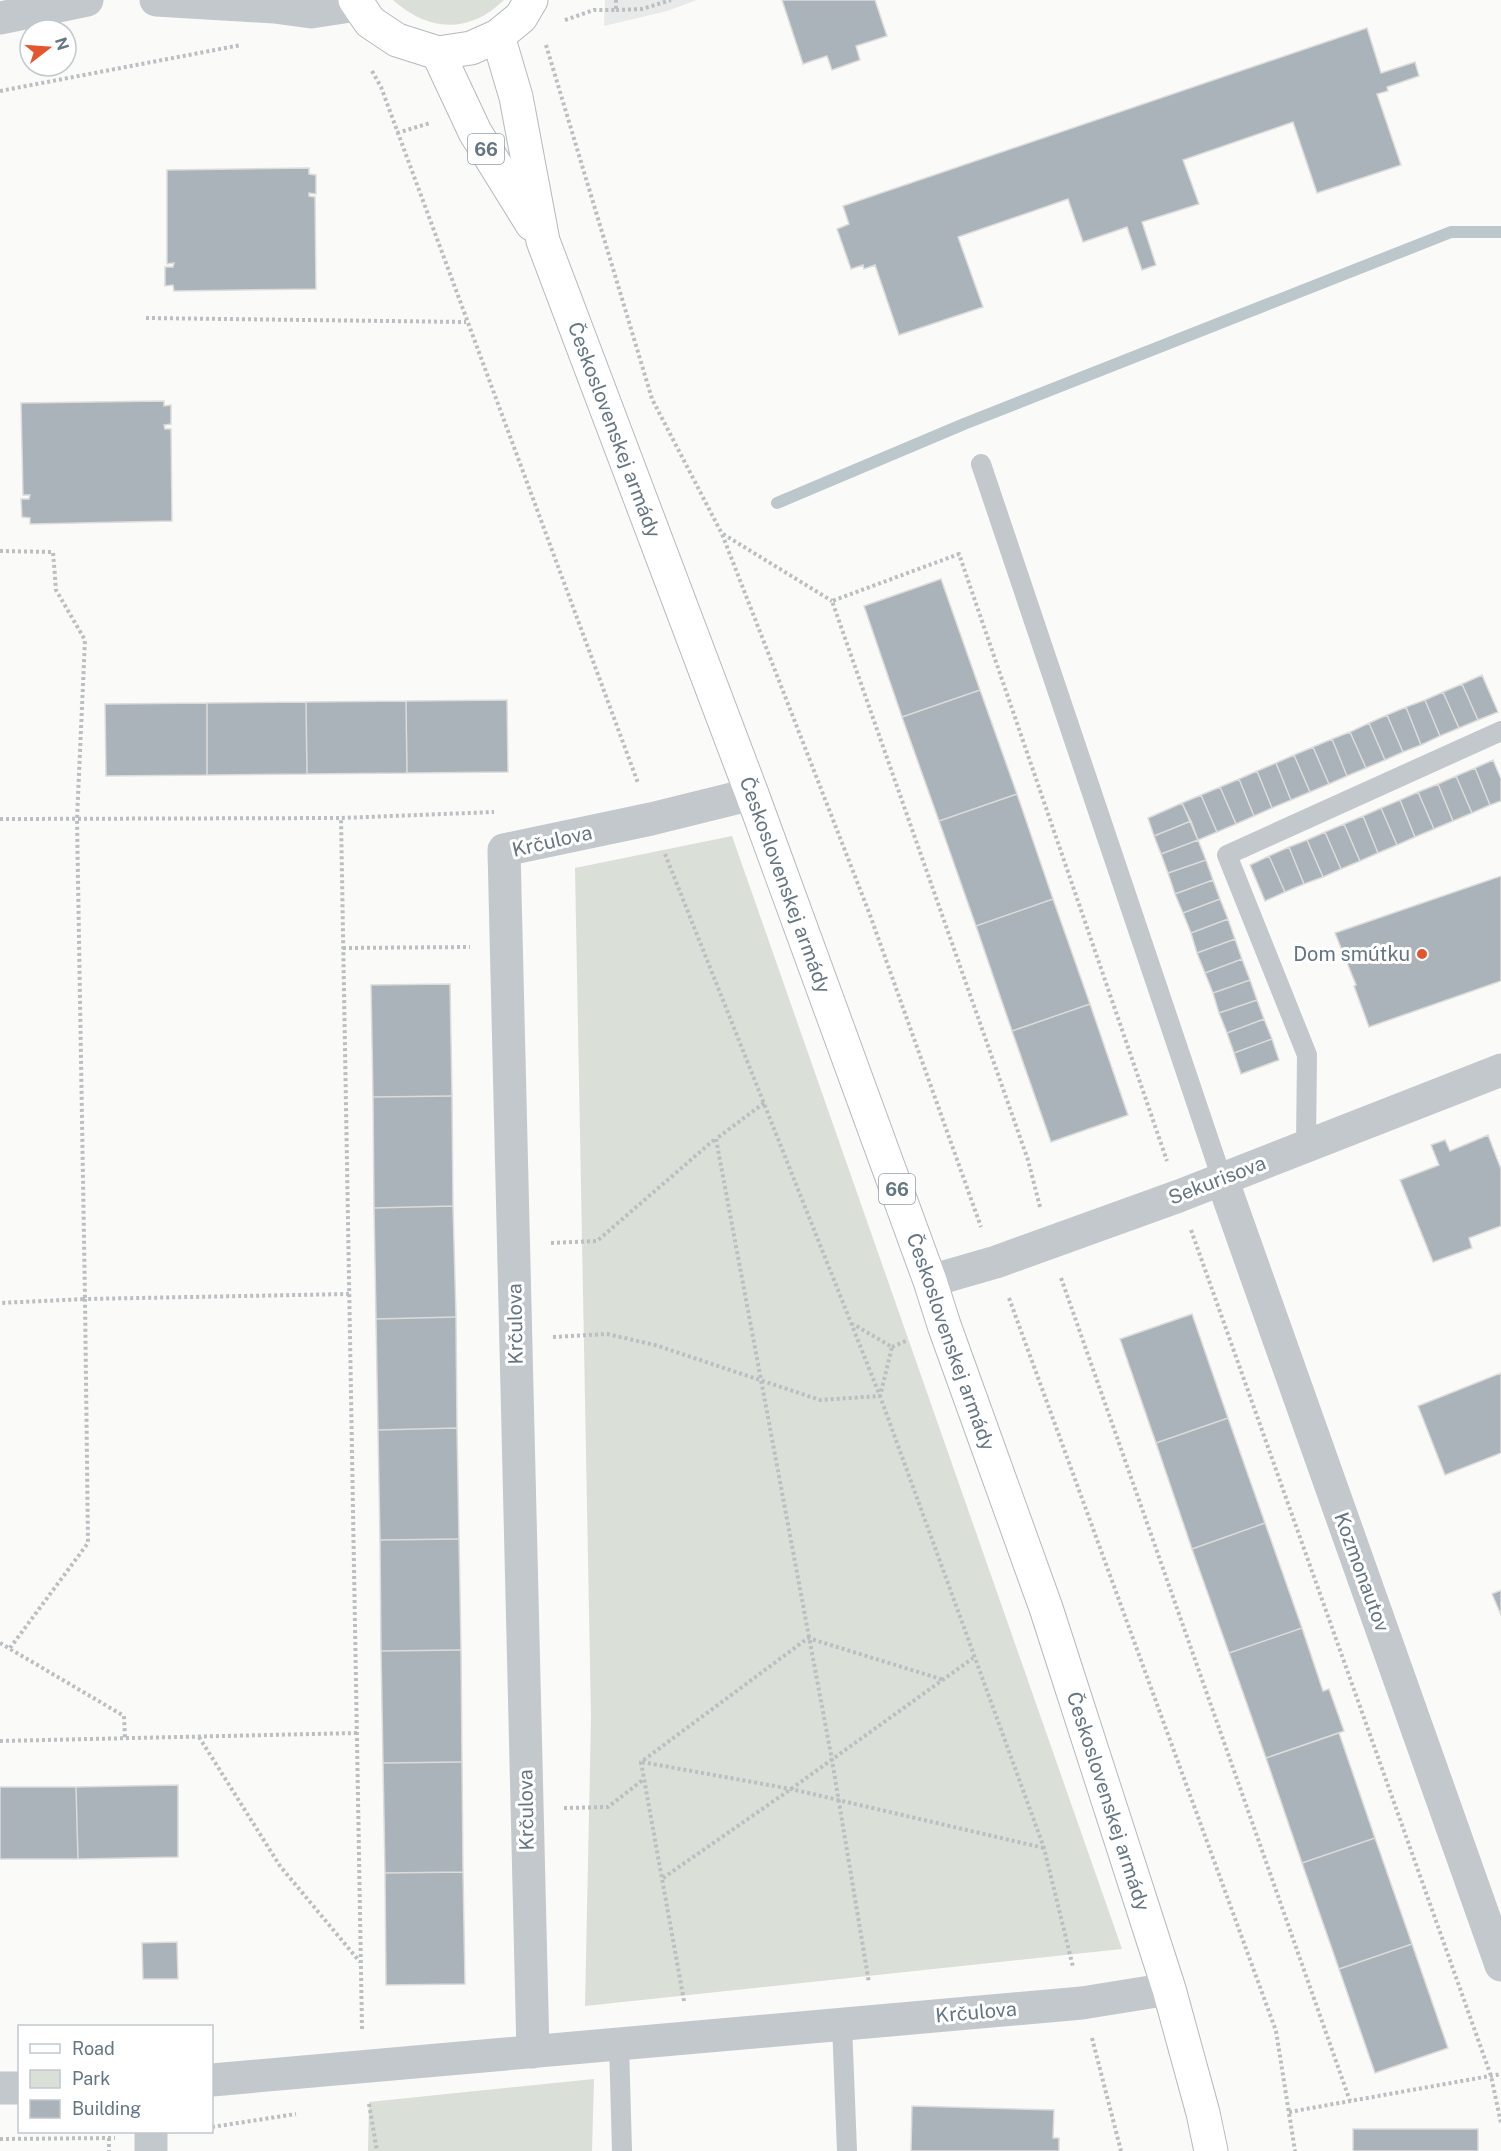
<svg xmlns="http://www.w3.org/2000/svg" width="1501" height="2151" font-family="'Public Sans',sans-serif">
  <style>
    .built { fill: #e8e9e9 }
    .green { fill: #dadfd7 }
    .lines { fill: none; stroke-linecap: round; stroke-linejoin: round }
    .stream { stroke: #bbc7cb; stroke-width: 12 }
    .building { fill: #aab3b9; stroke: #dcdcda; stroke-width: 1.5 }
    .primary-casing { stroke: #b5babe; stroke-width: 35 }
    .path { stroke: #bbbfc2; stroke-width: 4; stroke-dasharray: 3 3; stroke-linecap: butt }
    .service { stroke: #c3c8cc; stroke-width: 20 }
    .minor { stroke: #c3c8cc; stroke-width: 33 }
    .primary { stroke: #fff; stroke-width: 33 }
    .poi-dot { fill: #e4572e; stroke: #fff; stroke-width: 2 }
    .labels { text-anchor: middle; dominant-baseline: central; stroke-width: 6; stroke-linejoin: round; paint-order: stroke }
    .shield { fill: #fff; stroke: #939fa8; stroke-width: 1.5 }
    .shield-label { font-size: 18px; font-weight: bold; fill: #657683 }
    .street-label { font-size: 20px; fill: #657683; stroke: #fff }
    .poi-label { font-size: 20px; fill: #657683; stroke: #fff; text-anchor: end }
  </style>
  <rect width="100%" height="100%" fill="#fafaf8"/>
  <path class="built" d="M605,0H697L667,11L604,26Z"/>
  <path class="green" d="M393,0H504C469,34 429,32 393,0Z
    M732,836L1122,1949L585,2006L591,1718L575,868Z
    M594,2079L592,2151H368L369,2102Z"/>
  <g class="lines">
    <path class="stream" d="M777,503L964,424L1451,232H1501"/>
  </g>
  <path class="building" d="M782,0H875L887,36L856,46L860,60L832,70L827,56L803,64Z
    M1367,28L1381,73L1415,62L1419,76L1387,87L1388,91L1377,94L1401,165L1317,193L1293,122L1183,160L1199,204L1142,222L1156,265L1142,270L1127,227L1083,242L1068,199L958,237L983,307L899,335L875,265L864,269L863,265L851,269L837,229L849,224L843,206Z
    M309,168V174L316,175V194L309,193V196L315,197L316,289L174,291L173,285L165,286V267H173L174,263L167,264V170Z
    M164,401V406L171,405V424L164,425L165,429H171L172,521L30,524V518L22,517L21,499H29L30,495H23L21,403Z
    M941,579L980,690L902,717L864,606Z
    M1482,675L1498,712L1478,720L1462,684Z
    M1462,684L1478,720L1459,728L1443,692Z
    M980,690L1017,794L939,821L902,717Z
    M1443,692L1459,728L1440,736L1425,700Z
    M507,700L508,772L407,773L406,701Z
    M1425,700L1440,736L1421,745L1406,707Z
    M406,701L407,773L307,774L306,702Z
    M306,702L307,774L207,775V703Z
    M207,703V775L106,776L105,704Z
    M1406,707L1421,745L1403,752L1387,715Z
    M1387,715L1403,752L1385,760L1369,723Z
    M1369,723L1385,760L1366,768L1350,732Z
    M1350,732L1366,768L1347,776L1332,739Z
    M1332,739L1347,776L1329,784L1313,747Z
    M1313,747L1329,784L1310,792L1294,755Z
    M1294,755L1310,792L1291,800L1276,763Z
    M1493,760L1501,779V801L1490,805L1475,768Z
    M1276,763L1291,800L1272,808L1257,771Z
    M1475,768L1490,805L1472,813L1456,776Z
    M1257,771L1272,808L1254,816L1239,779Z
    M1456,776L1472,813L1453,821L1438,784Z
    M1239,779L1254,816L1236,824L1220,787Z
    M1438,784L1453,821L1434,829L1418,792Z
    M1220,787L1236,824L1217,832L1201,795Z
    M1418,792L1434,829L1415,837L1400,800Z
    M1017,794L1053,899L976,926L939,821Z
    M1201,795L1217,832L1198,840L1182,803Z
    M1400,800L1415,837L1397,845L1381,808Z
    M1182,803L1191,821L1154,836L1148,818Z
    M1381,808L1397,845L1378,853L1363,816Z
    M1363,816L1378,853L1360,861L1344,824Z
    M1191,821L1198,840L1161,854L1154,836Z
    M1344,824L1360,861L1341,869L1325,832Z
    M1325,832L1341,869L1323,877L1307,840Z
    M1198,840L1206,860L1168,873L1161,854Z
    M1307,840L1323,877L1304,884L1289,847Z
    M1289,847L1304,884L1285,892L1269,856Z
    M1269,856L1285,892L1265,901L1250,865Z
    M1206,860L1213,880L1175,894L1168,873Z
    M1501,876V981L1369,1027L1354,986L1356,985L1335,933Z
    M1213,880L1220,899L1183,913L1175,894Z
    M1053,899L1090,1004L1012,1031L976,926Z
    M1220,899L1228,919L1191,933L1183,913Z
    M1228,919L1235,939L1197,953L1191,933Z
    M1235,939L1242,959L1205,973L1197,953Z
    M1242,959L1250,980L1213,993L1205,973Z
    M1250,980L1257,1000L1219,1013L1213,993Z
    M450,984L452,1096L373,1097L371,985Z
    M1257,1000L1264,1019L1227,1033L1219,1013Z
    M1090,1004L1128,1115L1051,1142L1012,1031Z
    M1264,1019L1272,1039L1234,1053L1227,1033Z
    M1272,1039L1279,1060L1241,1074L1234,1053Z
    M452,1096L453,1206L374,1208L373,1097Z
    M1488,1135L1501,1169V1226L1469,1238L1472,1248L1433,1262L1400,1180L1439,1165L1431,1145L1445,1140L1450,1151Z
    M453,1206L456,1317L376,1319L374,1208Z
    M1192,1314L1228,1418L1156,1443L1120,1339Z
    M456,1317L457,1428L378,1430L376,1319Z
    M1501,1373V1453L1445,1475L1418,1406Z
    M1228,1418L1265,1523L1192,1549L1156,1443Z
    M457,1428L459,1539L380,1540L378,1430Z
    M1265,1523L1302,1628L1229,1653L1192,1549Z
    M459,1539L461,1650L381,1651L380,1540Z
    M1501,1590V1615L1492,1594Z
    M1302,1628L1323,1691L1329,1689L1344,1731L1266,1758L1229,1653Z
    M461,1650L462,1762L383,1763L381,1651Z
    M1339,1733L1375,1838L1302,1863L1266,1758Z
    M462,1762L463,1872L385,1873L383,1763Z
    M178,1785V1857L78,1859L76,1787Z
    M0,1787H76L78,1859H0Z
    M1375,1838L1412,1944L1339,1969L1302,1863Z
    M463,1872L465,1984L386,1985L385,1873Z
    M177,1942L178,1979H143L142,1943Z
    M1412,1944L1448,2048L1375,2073L1339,1969Z
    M912,2106L1054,2110L1053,2138H1059V2151H911Z
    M1353,2129H1478V2151H1353Z"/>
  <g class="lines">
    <defs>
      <g id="primary">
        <path d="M355,0L370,22L397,40L438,53L471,48L498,36L521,17L531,0"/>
        <path id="s1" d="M498,36L516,97L543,241L752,794L930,1281L944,1325L1046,1608L1169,1989L1203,2113L1211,2151"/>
        <path d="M438,53L475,132L532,224"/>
      </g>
    </defs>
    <use href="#primary" class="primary-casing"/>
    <path class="path" d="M616,10L642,9L671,0
      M565,20L594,10H616V0
      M546,45L652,399L722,534L870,915L981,1227
      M372,71L381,87L638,783
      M0,91L241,45
      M397,133L430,123
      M146,318L466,322
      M723,534L832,601
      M0,551L53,552L56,590L85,640L77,819L85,1299L0,1303
      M0,819L341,818
      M665,854L880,1396L1044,1848L1073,1967
      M343,948L470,947
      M764,1103L716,1139L832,1760L869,1983
      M1040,1207L1028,1160L832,601L959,554L1167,1161
      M1191,1230L1491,2076L1501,2123
      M551,1243L597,1241L715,1139
      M1061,1278L1350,2101
      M1009,1298L1276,2031L1295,2151
      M553,1337L607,1334L655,1345L820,1400L880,1396L892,1347L853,1324
      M892,1347L908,1340
      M0,1643L124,1716L125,1738
      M10,1648L88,1543L85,1299L349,1294
      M199,1737L280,1866L360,1962
      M0,1741L357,1733
      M642,1762L791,1789L1044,1848
      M564,1808L608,1807L644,1779
      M663,1878L791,1789L973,1658
      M684,2001L641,1762L808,1638L944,1680
      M362,2029L341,818L494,812
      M1092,2038L1121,2151
      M369,2104L377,2151
      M1289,2112L1501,2074
      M212,2127L296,2114
      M109,2138V2151
      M0,2139L115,2138"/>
    <path class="service" d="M981,464L1222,1179
      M1306,1145L1307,1055L1227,855L1501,731
      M842,2024L847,2151
      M619,2044L622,2151"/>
    <path class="minor" d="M156,0L274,7L311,12L357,5
      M0,18L87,0
      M1222,1179L1501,1965
      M930,1281L996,1262L1179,1196L1501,1070
      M533,2052L504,850L651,819L752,794
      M212,2080L1082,2003L1169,1989
      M0,2088H20
      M151,2151V2132"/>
    <use href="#primary" class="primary"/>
  </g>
  <circle class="poi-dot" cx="1422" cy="954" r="6"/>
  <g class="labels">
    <g class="shield">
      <rect x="468" y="134" width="36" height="30" rx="4.5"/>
      <rect x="879" y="1174" width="36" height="30" rx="4.5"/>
    </g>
    <g class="shield-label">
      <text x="486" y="149">66</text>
      <text x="897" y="1189">66</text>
    </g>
    <g class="street-label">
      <text stroke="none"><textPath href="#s1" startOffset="412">Československej armády</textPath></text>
      <text transform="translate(552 841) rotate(-13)">Krčulova</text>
      <text stroke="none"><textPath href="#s1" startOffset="898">Československej armády</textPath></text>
      <text transform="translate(1217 1180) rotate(-21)">Sekurisova</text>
      <text transform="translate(515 1324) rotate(-91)">Krčulova</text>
      <text stroke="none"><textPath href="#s1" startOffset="1384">Československej armády</textPath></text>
      <text transform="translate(1362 1572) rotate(70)">Kozmonautov</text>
      <text stroke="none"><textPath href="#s1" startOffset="1870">Československej armády</textPath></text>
      <text transform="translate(526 1810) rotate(-91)">Krčulova</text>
      <text transform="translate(976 2012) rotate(-5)">Krčulova</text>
    </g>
    <g class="poi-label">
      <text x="1410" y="954">Dom smútku</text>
    </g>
  </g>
  <rect x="18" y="2025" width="195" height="108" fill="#ffffff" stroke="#c1c8cd" stroke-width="1.5"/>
  <rect x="30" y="2044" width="30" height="9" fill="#ffffff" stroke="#c1c8cd" stroke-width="1.5"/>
  <text x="72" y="2055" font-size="18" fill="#657683">Road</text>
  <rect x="30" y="2070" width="30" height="18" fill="#dadfd7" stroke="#c1c8cd" stroke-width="1.5"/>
  <text x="72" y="2085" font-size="18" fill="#657683">Park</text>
  <rect x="30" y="2100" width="30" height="18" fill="#aab3b9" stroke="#c1c8cd" stroke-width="1.5"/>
  <text x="72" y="2115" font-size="18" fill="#657683">Building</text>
  <g transform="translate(48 48) rotate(73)"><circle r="28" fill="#ffffff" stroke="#c1c8cd" stroke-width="1.5"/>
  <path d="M0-4.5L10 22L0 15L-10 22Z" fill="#e4572e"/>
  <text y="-9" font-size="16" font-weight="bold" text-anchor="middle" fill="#657683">N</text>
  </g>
</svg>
